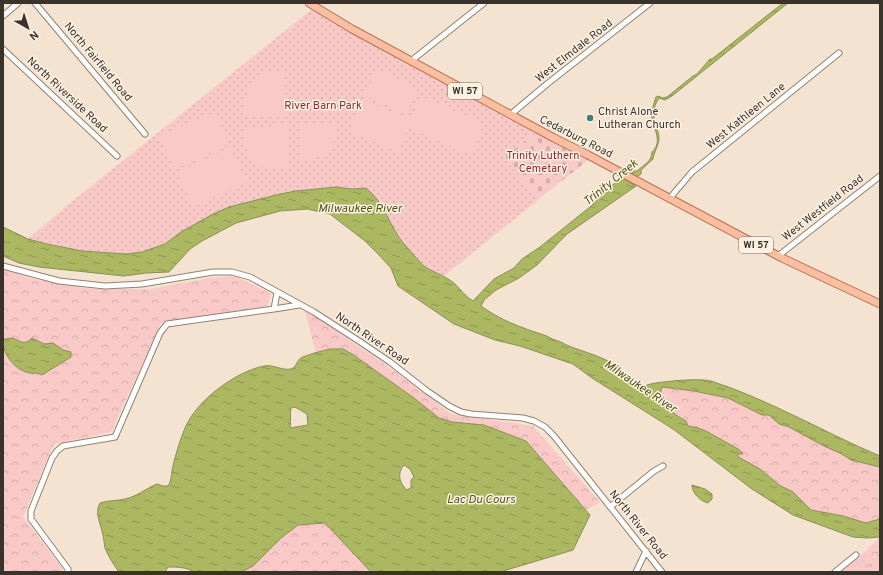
<svg xmlns="http://www.w3.org/2000/svg" width="883" height="575" font-family="Overpass,sans-serif">
  <style>
    .grass { fill: url(#grass-tufts) }
    .forest { fill: url(#forest-crowns) }
    .cemetery { fill: url(#cemetery-stones) }
    .park { fill: url(#park-dots) }
    .pitch { fill: #f8c9c7 }
    .water { fill: url(#water-ripples); stroke: #899051; fill-rule: evenodd }
    .lines { fill: none; stroke-linecap: round; stroke-linejoin: round }
    .minor-casing { stroke: #918272; stroke-width: 7 }
    .major-casing { stroke: #b67150; stroke-width: 9 }
    .minor { stroke: #fff; stroke-width: 5 }
    .major { stroke: #fbbea1; stroke-width: 7 }
    .poi-dot { fill: #3a817b; stroke: #fff1e3; stroke-width: 1.5 }
    .labels { text-anchor: middle; dominant-baseline: central; stroke-width: 3; stroke-linejoin: round; paint-order: stroke }
    .shield { fill: #fff1e3; stroke: #746c63; stroke-width: 1 }
    .shield-label { font-size: 10px; font-weight: bold; fill: #39332c }
    .street-label { font-size: 11px; fill: #39332c; stroke: #fff1e3 }
    .park-label { font-size: 11px; fill: #922730; stroke: #fff1e3 }
    .poi-label { font-size: 11px; fill: #39332c; stroke: #fff1e3; text-anchor: start }
    .water-label { font-size: 12px; font-style: italic; fill: #4f5617; stroke: #fff1e3 }
  </style>
  <defs>
    <pattern id="grass-tufts" width="24" height="20" patternUnits="userSpaceOnUse"><rect width="24" height="20" fill="#f8c9c7"/><path d="M3 7l-1-3M5 7V3M7 7l1-3M15 17l-1-3M17 17v-4M19 17l1-3" fill="none" stroke="#d5adab"/></pattern>
    <pattern id="forest-crowns" width="20" height="18" patternUnits="userSpaceOnUse"><rect width="20" height="18" fill="#f8c9c7"/><path d="M2 6a3 3 0 1 1 6 0M12 15a3 3 0 1 1 6 0" fill="none" stroke="#d5adab"/></pattern>
    <pattern id="cemetery-stones" width="16" height="16" patternUnits="userSpaceOnUse"><rect width="16" height="16" fill="#f8c9c7"/><path d="M2 7V4a2 2 0 0 1 4 0v3zM10 15v-3a2 2 0 0 1 4 0v3z" fill="#d5adab"/></pattern>
    <pattern id="park-dots" width="8" height="8" patternUnits="userSpaceOnUse"><rect width="8" height="8" fill="#f8c9c7"/><path d="M2 2h.1M6 6h.1" fill="none" stroke="#d5adab" stroke-width="1.8" stroke-linecap="round"/></pattern>
    <pattern id="water-ripples" width="26" height="14" patternUnits="userSpaceOnUse"><rect width="26" height="14" fill="#abb861"/><path d="M2 4q2-2 4 0t4 0M15 11q2-2 4 0t4 0" fill="none" stroke="#8c9650"/></pattern>
  </defs>
  <rect width="100%" height="100%" fill="#f4e3d1"/>
  <path class="grass" d="M880,554V572H840L859,557L862,563Z"/>
  <path class="forest" d="M3,269L32,279L92,289H150L210,278L236,276L271,294L267,307L161,323L111,432L54,444L23,517L63,569L61,572H3Z
    M304,308L403,377L451,414L533,426L600,502L586,510L526,441L484,425L452,422L439,418L414,398L352,354L329,349L316,353Z
    M662,387L694,391L728,398L762,415H769L779,424L789,427L824,446L832,449L851,460L880,467V519L866,523L843,516L811,510L793,492L779,485L760,469L740,458L736,455L743,452L738,449L706,431L698,428L688,426L686,421C675,416 656,401 662,387Z
    M325,523L371,572H241L253,566L281,538L298,525Z
    M880,537V554L861,563L859,557Z"/>
  <path class="cemetery" d="M539,130L592,157L539,199L504,157Z"/>
  <path class="park" d="M315,7L539,130L504,157L539,199L444,276C438,272 430,271 425,266C420,263 408,249 404,244C389,225 384,203 366,188L352,189L336,187L296,191L280,194L229,207L213,214L181,232L165,244L142,252L126,254L82,251L28,239L64,208Z"/>
  <path class="pitch" d="M377,69L418,89L406,115L364,95Z
    M271,71L284,72L287,109L289,111L288,114L242,117C244,97 250,78 271,71Z
    M421,96L485,124L471,155L409,128L398,152L349,131L362,100L411,119Z
    M215,112L229,145L175,169L159,136Z
    M287,123L289,126L288,129V167C263,175 244,160 243,134L247,128L284,125Z
    M302,123L304,124L334,123C342,148 323,159 300,160V129L298,126Z
    M231,148L247,183L192,207L177,172Z"/>
  <path class="water" d="M783,3H788L672,96L665,100L659,98C652,108 653,117 657,129C658,132 659,134 659,138C659,145 654,152 653,159L641,170V174L629,182L636,186L567,234L537,265L519,278L496,290L484,300L481,306C500,320 522,328 544,335C548,336 551,339 555,340C562,342 562,343 569,346C581,351 594,354 606,360C618,365 627,385 642,386C646,386 652,383 656,383C669,381 699,378 711,381C770,400 823,432 880,456V467L851,460L842,454L824,446L789,427L779,424L769,415H762L728,398L694,391L662,387C656,401 676,416 686,421L688,426L698,428L706,431L738,449L743,453L737,455L740,458L760,469L779,485L793,492L811,510L843,516L866,523L880,519V537L868,538L853,537L793,515L752,489L673,429L592,378L573,364L520,346L495,340L454,324L398,286L391,268L379,255L365,241L330,214L307,209L280,211L236,223L202,241L190,249L169,272L146,273L124,276L39,267L19,263L3,256V227L28,239L47,244L82,251L126,254L142,252L165,244L181,232L213,214L229,207L280,194L296,191L336,187L352,189L366,188C385,203 389,226 404,244C409,249 420,263 425,267C435,273 446,276 455,284C461,290 465,296 473,301L494,279L514,268L522,259L540,247L590,207L621,177L626,180L634,171H637C644,165 652,161 652,152C663,142 654,130 652,119C651,112 654,103 656,97L659,96L662,98L667,97L693,76L697,74L710,59H712Z
    M12,338C21,341 24,346 32,338L44,344L53,343L63,350L71,352V357L42,375C36,372 35,374 30,373C16,371 3,355 3,341L5,339Z
    M330,349H343L352,354L414,398L439,418L452,422L484,425L526,441L590,515L573,550L500,572H371L325,523L298,525L281,538L253,566L241,572H194C187,567 176,567 168,567L165,572H119C114,565 108,556 105,548C104,544 104,539 103,535C101,524 94,513 100,503C109,500 117,501 125,499C138,496 145,489 157,484L163,486H168C172,480 171,473 173,466C176,453 180,440 185,428C197,400 235,372 264,366C273,364 282,371 291,369C297,367 296,361 301,358C303,356 325,350 330,349ZM295,407L307,414L308,425L290,428C291,422 290,414 291,408ZM404,465L410,469L414,477L411,480V488L407,490C399,483 397,473 404,465Z
    M692,485L705,489L712,494V499L708,503C700,501 692,493 692,485Z"/>
  <g class="lines">
    <defs>
      <path id="minor" d="M35,3L145,134
        M3,16L18,3
        M3,49L117,156
        M411,61L484,3
        M510,115L547,84L650,3
        M669,199L692,172L839,53
        M778,256L880,176
        M3,266L59,281L105,286L142,284L213,272H232L250,277L314,312L359,341L390,362L427,391L449,406L461,412L471,414L523,418L534,421L545,427L554,436L662,572
        M274,309L299,305
        M610,507L654,471L663,466
        M68,572V569L31,519V511L52,458L57,451L63,446L115,437L160,333L167,324L274,309L277,293
        M636,572L646,551
        M835,572L856,555"/>
      <path id="major" d="M309,3L352,29L554,138L588,155L782,258L880,304"/>
    </defs>
    <use href="#minor" class="minor-casing"/>
    <use href="#major" class="major-casing"/>
    <use href="#minor" class="minor"/>
    <use href="#major" class="major"/>
  </g>
  <circle class="poi-dot" cx="590" cy="118" r="4"/>
  <g class="labels">
    <g class="shield">
      <rect x="448" y="83" width="34" height="16" rx="3"/>
      <rect x="739" y="237" width="34" height="16" rx="3"/>
    </g>
    <g class="shield-label">
      <text x="465" y="91">WI 57</text>
      <text x="756" y="245">WI 57</text>
    </g>
    <g class="street-label">
      <text transform="translate(574 51) rotate(-38)">West Elmdale Road</text>
      <text transform="translate(98 62) rotate(50)">North Fairfield Road</text>
      <text transform="translate(67 95) rotate(43)">North Riverside Road</text>
      <text transform="translate(746 116) rotate(-39)">West Kathleen Lane</text>
      <text transform="translate(576 137) rotate(27)">Cedarburg Road</text>
      <text transform="translate(823 208) rotate(-38)">West Westfield Road</text>
      <text transform="translate(372 339) rotate(34)">North River Road</text>
      <text transform="translate(638 525) rotate(51)">North River Road</text>
    </g>
    <g class="park-label">
      <text x="323" y="106">River Barn Park</text>
      <text x="543" y="156">Trinity Luthern<tspan x="543" dy="13">Cemetary</tspan></text>
    </g>
    <g class="poi-label">
      <text x="598" y="112">Christ Alone<tspan x="598" dy="13">Lutheran Church</tspan></text>
    </g>
    <g class="water-label">
      <text transform="translate(611 183) rotate(-39)">Trinity Creek</text>
      <text x="360" y="209">Milwaukee River</text>
      <text transform="translate(640 387) rotate(34)">Milwaukee River</text>
      <text x="481" y="500">Lac Du Cours</text>
    </g>
  </g>
  <rect width="883" height="575" fill="none" stroke="#39332c" stroke-width="8"/>
  <g transform="translate(28 28) rotate(141)" stroke="#fff1e3" stroke-width="3" paint-order="stroke">
  <path d="M0-3L7 15L0 10L-7 15Z" fill="#39332c"/>
  <text y="-6" font-size="11" font-weight="bold" text-anchor="middle" fill="#39332c">N</text>
  </g>
</svg>
